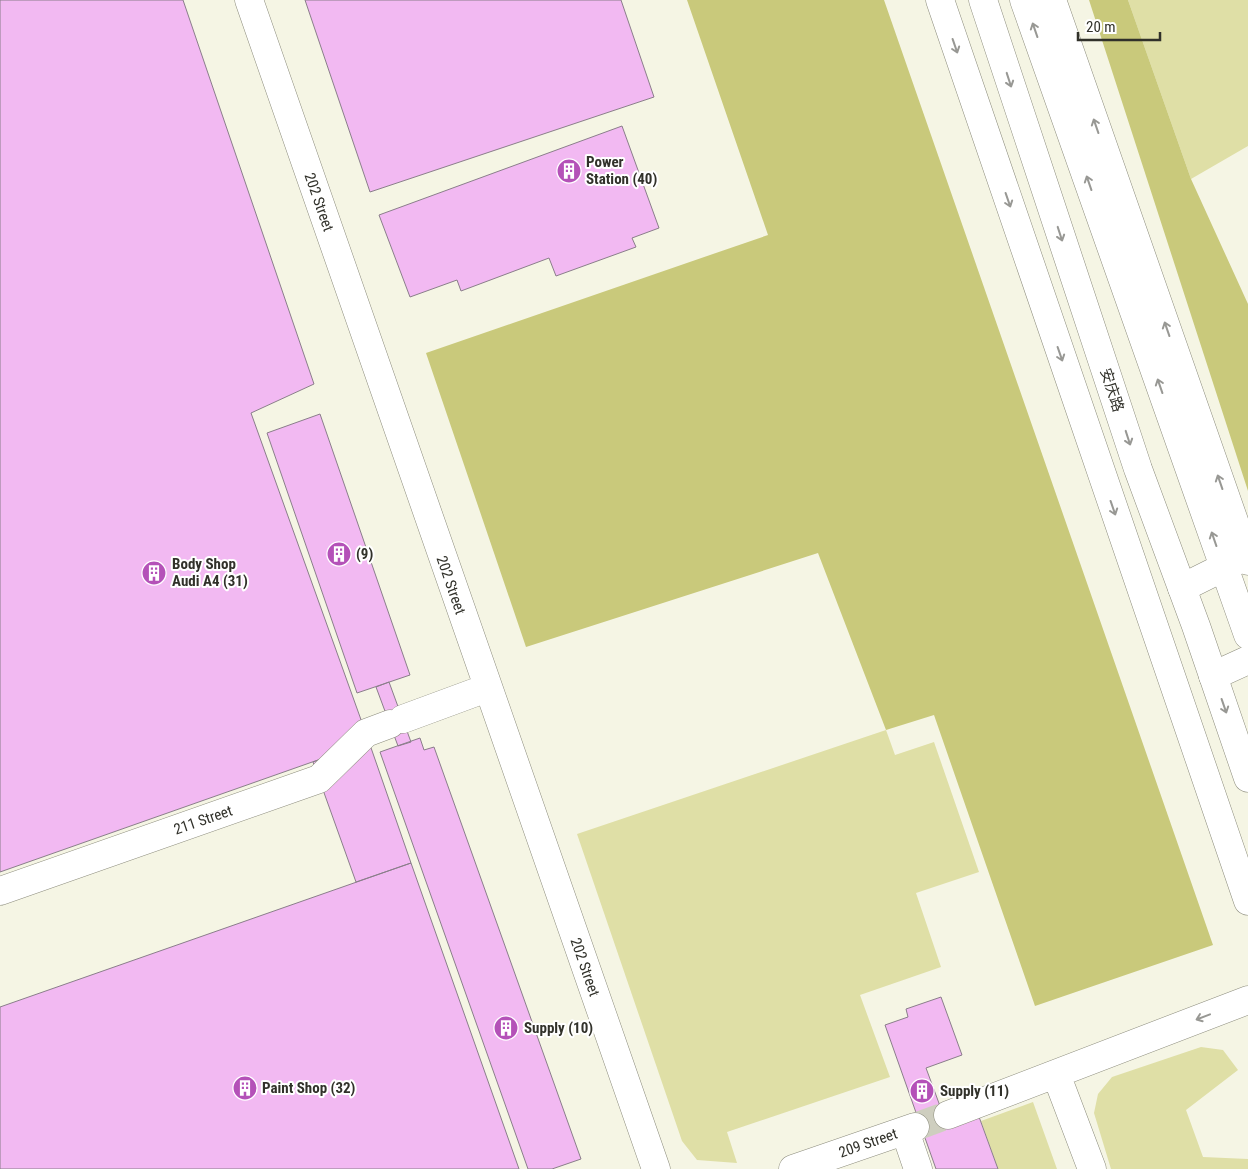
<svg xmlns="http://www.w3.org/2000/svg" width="1248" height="1169" font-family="'Roboto Condensed','Noto Sans SC',sans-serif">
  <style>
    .green { fill: #dfdfa6 }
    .forest { fill: #c9c97b }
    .building { fill: #f2b9f2; stroke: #8a7e8a }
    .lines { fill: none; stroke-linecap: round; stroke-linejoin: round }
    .minor-tunnel { stroke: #cecebf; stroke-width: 28; stroke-dasharray: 28 14; stroke-linecap: butt }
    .minor-casing { stroke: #8c8c7d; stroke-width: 29 }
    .major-casing { stroke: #8c8c7d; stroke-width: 29 }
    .minor { stroke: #fff; stroke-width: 28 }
    .major { stroke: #fff; stroke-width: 28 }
    .oneway { stroke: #989894 }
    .labels { text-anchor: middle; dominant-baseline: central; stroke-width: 4; stroke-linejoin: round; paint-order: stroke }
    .poi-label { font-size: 15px; font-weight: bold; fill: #31312a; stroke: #fff; text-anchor: start }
    .street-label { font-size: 15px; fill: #31312a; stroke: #fff }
  </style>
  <rect width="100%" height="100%" fill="#f5f5e4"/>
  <path class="green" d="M1128,0H1248V146L1191,179Z
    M886,730L895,755L934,742L979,872L916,893L941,967L860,995L890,1077L727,1132L737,1163L697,1160L682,1141L577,834Z
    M1201,1047L1223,1050L1238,1070L1186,1110L1203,1157L1248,1159V1169H1111L1094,1113L1098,1094L1112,1077Z
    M1033,1102L1057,1169H998L981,1121Z"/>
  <path class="forest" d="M687,0H884L1213,945L1035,1006L934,715L886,730L818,553L526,647L426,353L768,235Z
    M1089,0H1128L1191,179L1248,304V491Z"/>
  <path class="building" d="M0,0H183L314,384L251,413L369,742L0,872Z
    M305,0H621L654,97L370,192Z
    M622,126L659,228L632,238L636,247L556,276L549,258L461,291L457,280L410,297L379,215Z
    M320,414L410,675L357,693L267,433Z
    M389,682L411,742L398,746L376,687Z
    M420,738L424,750L434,747L581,1159L552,1169H528L380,752Z
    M369,742L411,863L356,882L313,762Z
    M411,863L519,1169H0V1007Z
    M941,997L962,1055L926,1068L947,1125L978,1114L998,1169H936L885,1025L908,1017L906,1009Z"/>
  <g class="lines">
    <path class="minor-tunnel" d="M915,1127L948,1115"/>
    <defs>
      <path id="minor" d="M249,0L656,1169
        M940,0L1248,901
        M983,0L1138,469L1196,626L1248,778
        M1024,0L1248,635
        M1052,0L1248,561
        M403,719L487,688
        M0,891L319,779L366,733L390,724
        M1056,1074L1092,1169
        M948,1115L1248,1000
        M905,1131L918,1169
        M793,1169L915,1127"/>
      <path id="major" d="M1182,588L1248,555
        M1213,676L1248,660"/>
    </defs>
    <use href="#minor" class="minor-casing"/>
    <use href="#major" class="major-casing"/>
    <use href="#minor" class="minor"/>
    <use href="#major" class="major"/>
  </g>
  <defs><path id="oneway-shaft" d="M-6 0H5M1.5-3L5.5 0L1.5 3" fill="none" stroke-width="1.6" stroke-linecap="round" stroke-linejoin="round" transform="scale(1.25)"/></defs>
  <g class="oneway">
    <use href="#oneway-shaft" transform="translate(1035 30) rotate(-109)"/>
    <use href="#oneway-shaft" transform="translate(955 46) rotate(71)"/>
    <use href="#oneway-shaft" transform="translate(1009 80) rotate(72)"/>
    <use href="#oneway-shaft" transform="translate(1096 126) rotate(-109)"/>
    <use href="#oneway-shaft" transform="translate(1089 183) rotate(-109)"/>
    <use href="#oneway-shaft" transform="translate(1008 200) rotate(71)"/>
    <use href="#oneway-shaft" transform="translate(1060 234) rotate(72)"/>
    <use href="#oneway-shaft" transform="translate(1167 329) rotate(-109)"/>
    <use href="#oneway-shaft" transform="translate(1060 354) rotate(71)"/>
    <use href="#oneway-shaft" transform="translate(1160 386) rotate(-109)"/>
    <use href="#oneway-shaft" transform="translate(1128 438) rotate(72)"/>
    <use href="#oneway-shaft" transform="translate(1220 482) rotate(-109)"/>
    <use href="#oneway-shaft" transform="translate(1113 508) rotate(71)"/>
    <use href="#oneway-shaft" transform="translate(1214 539) rotate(-109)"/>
    <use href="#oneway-shaft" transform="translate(1224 706) rotate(71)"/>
    <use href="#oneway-shaft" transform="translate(1203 1017) rotate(159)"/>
  </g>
  <defs>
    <symbol id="building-disc" viewBox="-11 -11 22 22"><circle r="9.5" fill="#b451b8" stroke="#fff"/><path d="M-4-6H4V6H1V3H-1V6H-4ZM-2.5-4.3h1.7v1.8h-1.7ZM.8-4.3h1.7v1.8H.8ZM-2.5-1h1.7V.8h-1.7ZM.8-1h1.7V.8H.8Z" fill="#fff"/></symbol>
  </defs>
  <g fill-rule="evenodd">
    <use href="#building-disc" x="555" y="157" width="28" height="28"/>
    <use href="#building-disc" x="325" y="540" width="28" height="28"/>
    <use href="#building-disc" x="140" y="559" width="28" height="28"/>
    <use href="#building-disc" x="492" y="1014" width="28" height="28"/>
    <use href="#building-disc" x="231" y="1074" width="28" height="28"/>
    <use href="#building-disc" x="908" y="1077" width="28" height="28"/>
  </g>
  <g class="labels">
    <g class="poi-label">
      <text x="586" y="162">Power<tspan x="586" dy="17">Station (40)</tspan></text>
      <text x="356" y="554">(9)</text>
      <text x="172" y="564">Body Shop<tspan x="172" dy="17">Audi A4 (31)</tspan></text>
      <text x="524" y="1028">Supply (10)</text>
      <text x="262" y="1088">Paint Shop (32)</text>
      <text x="940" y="1091">Supply (11)</text>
    </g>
    <g class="street-label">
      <text transform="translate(319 202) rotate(71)">202 Street</text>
      <text transform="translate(1112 390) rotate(72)">安庆路</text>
      <text transform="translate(451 585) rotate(71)">202 Street</text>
      <text transform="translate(203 820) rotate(-19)">211 Street</text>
      <text transform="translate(585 967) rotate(71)">202 Street</text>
      <text transform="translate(868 1143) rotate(-19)">209 Street</text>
    </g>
  </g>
  <path d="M1078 32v8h82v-8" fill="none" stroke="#31312a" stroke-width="2.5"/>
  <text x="1086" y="32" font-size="15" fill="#31312a" stroke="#ffffff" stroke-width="4" paint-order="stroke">20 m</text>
</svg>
